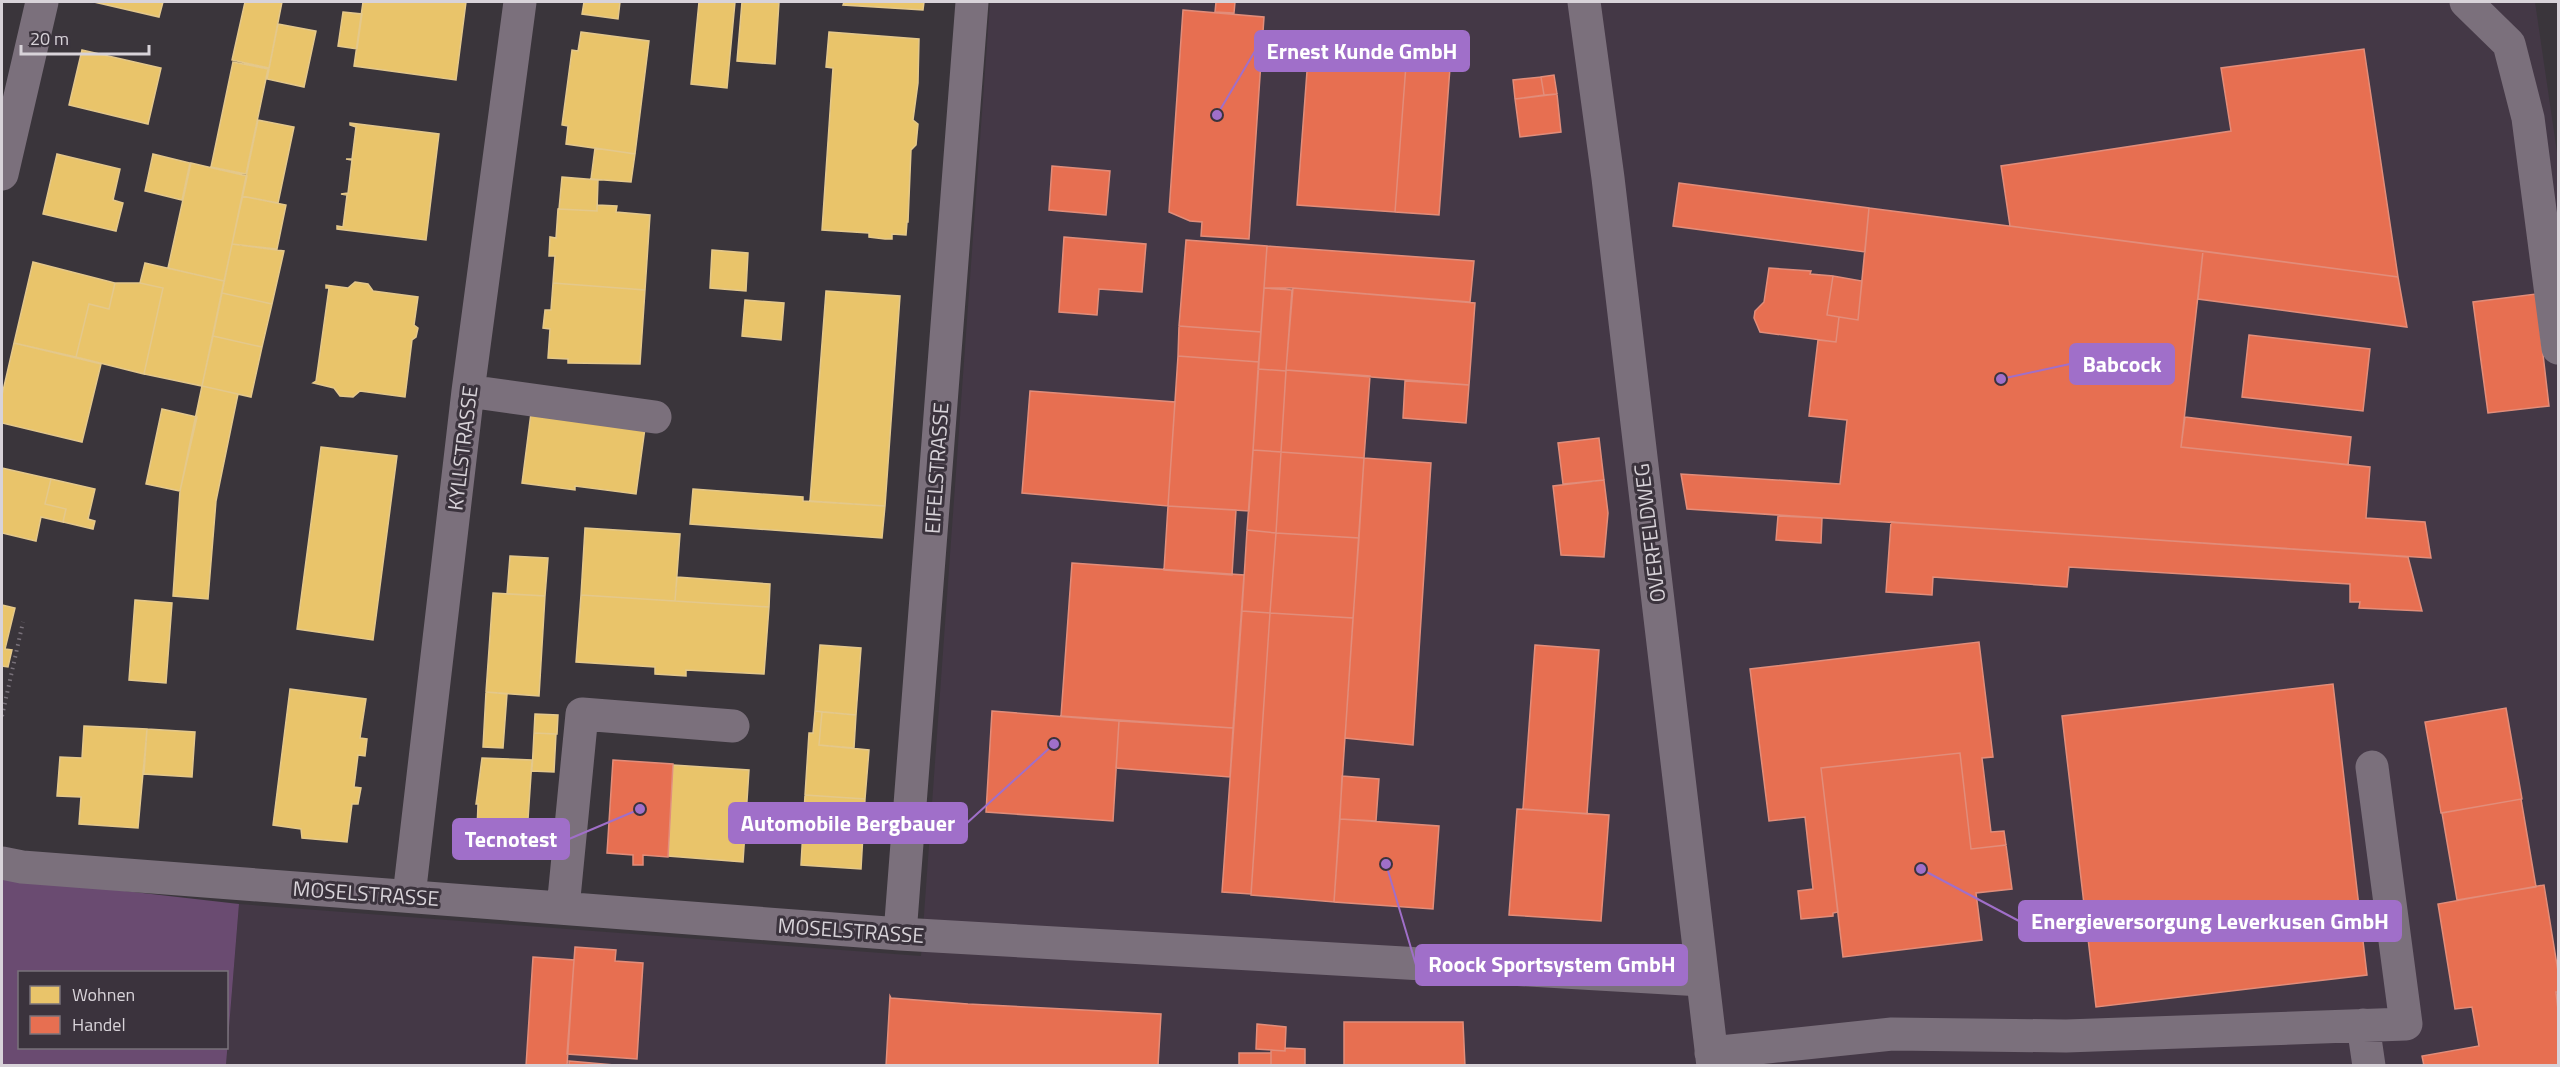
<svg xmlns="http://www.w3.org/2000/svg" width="2560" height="1067" font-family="'Titillium Web',sans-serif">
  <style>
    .built { fill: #443846 }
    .green { fill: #6a4b71; fill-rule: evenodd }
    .homes { fill: #e9c46a; stroke: #e4c88b; stroke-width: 1.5 }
    .shops { fill: #e76f51; stroke: #e28d7a; stroke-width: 1.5 }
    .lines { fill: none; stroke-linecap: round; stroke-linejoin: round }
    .path { stroke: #78717a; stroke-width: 4; stroke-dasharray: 1.5 4.5; stroke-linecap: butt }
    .minor { stroke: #7b707c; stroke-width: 33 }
    .labels { text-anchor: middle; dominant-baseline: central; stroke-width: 6; stroke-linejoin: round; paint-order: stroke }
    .street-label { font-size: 21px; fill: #d8d3d9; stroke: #3b333d }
    .leader { fill: none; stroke: #a06fc9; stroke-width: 2 }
    .callout-dot { fill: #a06fc9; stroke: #3b333d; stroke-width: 2 }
    .callout { fill: #a06fc9; stroke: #a06fc9; stroke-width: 2 }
    .callout-label { font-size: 22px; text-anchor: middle; font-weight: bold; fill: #fff }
  </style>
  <rect width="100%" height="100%" fill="#3a353b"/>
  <path class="built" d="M990,2H2535L2558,159V1065L226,1066L239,904L921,956Z"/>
  <path class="green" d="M2,877L239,904L226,1065L2,1066ZM20,972H226V1048H20Z"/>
  <path class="homes" d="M94,2H163L159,17Z
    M245,2H282L269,68L232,60Z
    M363,2H466L456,80L354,66Z
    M584,2H620L618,19L582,14Z
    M699,2H735L727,88L691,84Z
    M742,2H779L775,64L737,61Z
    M844,2H924L923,10L843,5Z
    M343,12L362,14L357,49L338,46Z
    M278,24L316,31L304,87L267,79Z
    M581,32L649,41L635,154L566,144L568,126L562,125L572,50L578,51Z
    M829,32L919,39L918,83L913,120L918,124L916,145L911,150L908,222H907L906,235L892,234V239H885L869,237V233L822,230L833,68L826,67Z
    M82,50L161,68L148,124L69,105Z
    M233,62L268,69L246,174L211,167Z
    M258,120L294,127L278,203L242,196Z
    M350,123L439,134L426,240L337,229V226L343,227L347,195L341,194L348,193L352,160L346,159H352L356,127L350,125Z
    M595,148L635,154L631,182L591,179Z
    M57,154L120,169L113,200L123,203L116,231L43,214Z
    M153,154L190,163L182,200L145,191Z
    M191,163L247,176L224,281L168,268Z
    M562,177L598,180L597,211L559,209Z
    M242,196L286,205L277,249L232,244Z
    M597,205L617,206L616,212L650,215L645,290L553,283L555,256H549L550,237L556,238L558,209L597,211Z
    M232,244L284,251L272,304L222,293Z
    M712,250L748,253L746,291L710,288Z
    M33,262L115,283L109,309L89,304L76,357L14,343Z
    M145,263L224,281L202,386L144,374L163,288L140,283Z
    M355,282L368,284L373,291L418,297L414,325L418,328L416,337L412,340L405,397L360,391L353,397L340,396L334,388L313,383L316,381L329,288H326V285L348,288Z
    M115,283H140L163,288L144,374L76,357L89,304L109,309Z
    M553,283L645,290L640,364L568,363V359L548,358L550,329L543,328L545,310H551Z
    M826,291L900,296L885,506L810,501Z
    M222,293L272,304L262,347L213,336Z
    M745,300L784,303L781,340L742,336Z
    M213,336L262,347L251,397L202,386Z
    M14,343L101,364L82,442L2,423V395Z
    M202,386L238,394L216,501L208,599L173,596L180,491Z
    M162,409L197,417L180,491L146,484Z
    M531,413L645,428L636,494L575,486V490L522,483Z
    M321,447L397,456L373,640L297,629Z
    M2,468L51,479L45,504L66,509L63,522L41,517L36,541L2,533Z
    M51,479L95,489L88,519L95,521L93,529L63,522L66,509L45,504Z
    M693,489L803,497V501L885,506L882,538L690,524Z
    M585,528L680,534L675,601L581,595Z
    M510,556L548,558L545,596L507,594Z
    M677,577L770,584L769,607L675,601Z
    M493,593L545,596L539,696L486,692Z
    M581,595L769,607L764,674L686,670V676L655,674V667L576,662Z
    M135,600L172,603L166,683L129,680Z
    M2,605L15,608L5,649L12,650L8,667L2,666Z
    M820,645L861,648L856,715L815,711Z
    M290,689L366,699L360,738L367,739L365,756L358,755L354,787L361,788L358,804H352L347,842L302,838L301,829L273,825Z
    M486,692L507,694L503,748L483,747Z
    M815,711L822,712L819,745L869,750L865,799L805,795L809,733H813Z
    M822,712L856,715L854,748L819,745Z
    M535,714L558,715L557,734L534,733Z
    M84,726L147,729L138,828L79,824L81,797L57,796L60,757L82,758Z
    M147,729L195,732L192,777L144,774Z
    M534,733L556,734L554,772L532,771Z
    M482,758L532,760L527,834L477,831L478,804H476Z
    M673,765L749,770L743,862L668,856Z
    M805,795L865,799L861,869L801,865Z"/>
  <path class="shops" d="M1216,2H1235L1234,13L1215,12Z
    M1183,10L1264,17L1249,239L1201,236L1202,222L1190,221L1169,212Z
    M1310,31L1408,38L1395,212L1297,205Z
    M1408,38L1452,41L1439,215L1395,212Z
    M2364,49L2398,277L2010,226L2001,166L2231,131L2221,68Z
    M1554,75L1557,94L1544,95L1541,77Z
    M1541,77L1544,95L1515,99L1513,80Z
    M1557,94L1561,132L1520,137L1515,99Z
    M1052,166L1110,171L1106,215L1049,210Z
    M1679,183L1869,208L1865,252L1673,226Z
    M1869,208L2203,251L2181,447L2370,467L2366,518L2425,522L2431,558L1687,509L1681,474L1840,484L1847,420L1809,416L1818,340L1836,342L1839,317L1858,320Z
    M1064,237L1146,244L1142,292L1099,289L1097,315L1059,312Z
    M1186,240L1267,246L1261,332L1179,326Z
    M1267,246L1474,261L1470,302L1293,288H1264Z
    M2203,251L2398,277L2407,327L2198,299Z
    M1769,268L1811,271L1810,274L1833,276L1827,315L1839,317L1836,342L1760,332L1754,318L1755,311L1764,302Z
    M1833,276L1862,281L1858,320L1827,315Z
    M1264,288L1292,290L1286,371L1258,369Z
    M1293,288L1475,303L1469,385L1286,370Z
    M2536,294L2549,406L2488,413L2473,302Z
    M1179,326L1261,332L1259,362L1178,356Z
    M2249,335L2370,349L2363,411L2242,397Z
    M1178,356L1259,362L1249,511L1168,506Z
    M1258,369L1286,371L1281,452L1253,450Z
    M1286,370L1370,376L1364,458L1281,452Z
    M1405,381L1469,385L1466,423L1403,418Z
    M1030,391L1175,402L1168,506L1022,493Z
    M2185,417L2351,437L2348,465L2181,447Z
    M1599,438L1604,480L1563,484L1558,443Z
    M1253,450L1281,452L1276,533L1247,530Z
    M1281,452L1364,458L1359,538L1276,533Z
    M1364,458L1431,463L1413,745L1345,738Z
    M1604,480L1608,513L1604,557L1561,555L1553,486Z
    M1168,506L1236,510L1232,575L1164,570Z
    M1778,516L1822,518L1821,543L1776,540Z
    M1891,522L2408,557L2422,611L2359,608L2360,602H2350V584L2069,567L2067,587L1933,577L1932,595L1886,592Z
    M1247,530L1276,533L1270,613L1242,611Z
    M1276,533L1359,538L1353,618L1270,613Z
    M1072,563L1244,575L1233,728L1061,716Z
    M1242,611L1270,613L1251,894L1222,892Z
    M1270,613L1353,618L1334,902L1251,895Z
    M1979,642L1993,757L1982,758L1991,832L2004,831L2006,845L1971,849L1960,753L1821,768L1838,912L1833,913V916L1801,919L1798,891L1813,889L1805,817L1769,821L1750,669Z
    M1535,645L1599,650L1587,814L1523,809Z
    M2333,684L2367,975L2096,1007L2062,716Z
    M2506,708L2522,799L2441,813L2425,722Z
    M992,711L1119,721L1113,821L986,812Z
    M1119,721L1233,728L1230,777L1116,768Z
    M1960,753L1971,849L2006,845L2012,889L1976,893L1982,940L1843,957L1821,768Z
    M613,760L673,764L668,857L643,855V865H633V855L607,853Z
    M1342,776L1379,779L1376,821L1340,819Z
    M2521,799L2536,887L2457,900L2442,813Z
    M1517,809L1609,815L1601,921L1509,915Z
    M1340,819L1439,826L1433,909L1334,902Z
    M2544,885L2558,971V992H2556L2558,1010V1066H2424L2422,1056L2479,1046L2472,1007L2455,1009L2438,904Z
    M575,947L616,950L615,961L643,963L637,1059L567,1054Z
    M533,957L574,960L567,1066H526Z
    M890,996L891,998L968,1004L1161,1014L1158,1066H886Z
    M1344,1022H1463L1465,1066H1344Z
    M1257,1024L1286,1027L1285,1051L1256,1049Z
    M1285,1048L1305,1049V1066H1271V1050L1285,1051Z
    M1239,1053H1271V1066H1239Z
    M569,1061L626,1066H569Z"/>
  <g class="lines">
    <path class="path" d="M2,716L23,622"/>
    <path class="minor" d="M1584,2L1608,178L1713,1066
      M2466,2L2509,44L2528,118L2558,348
      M2,174L42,2
      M468,391L655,417
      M2,863L22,867L900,934L1702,980
      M409,896L468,391L520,2
      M563,908L582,714L733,726
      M900,934L972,2
      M2363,1025L2369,1066
      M1711,1053L1892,1034L2066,1036L2406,1024L2372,767"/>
  </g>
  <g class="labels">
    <g class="street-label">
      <text transform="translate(462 448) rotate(-83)">KYLLSTRASSE</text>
      <text transform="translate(936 468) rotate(-86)">EIFELSTRASSE</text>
      <text transform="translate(1649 533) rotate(-97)">OVERFELDWEG</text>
      <text transform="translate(366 893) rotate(4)">MOSELSTRASSE</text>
      <text transform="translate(851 930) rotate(4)">MOSELSTRASSE</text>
    </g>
  </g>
  <path class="leader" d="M1217 115L1255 51M2001 379L2070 364M1054 744L967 823M640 809L569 839M1921 869L2019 921M1386 864L1416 965"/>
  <g class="callout-dot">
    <circle cx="1217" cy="115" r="6"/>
    <circle cx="2001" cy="379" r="6"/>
    <circle cx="1054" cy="744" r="6"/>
    <circle cx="640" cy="809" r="6"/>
    <circle cx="1921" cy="869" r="6"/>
    <circle cx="1386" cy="864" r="6"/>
  </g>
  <g class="callout">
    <rect x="1255" y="31" width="214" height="40" rx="6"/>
    <rect x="2070" y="344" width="104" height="40" rx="6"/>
    <rect x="729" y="803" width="238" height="40" rx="6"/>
    <rect x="453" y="819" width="116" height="40" rx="6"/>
    <rect x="2019" y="901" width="382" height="40" rx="6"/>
    <rect x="1416" y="945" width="271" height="40" rx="6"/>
  </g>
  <g class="callout-label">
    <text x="1362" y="59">Ernest Kunde GmbH</text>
    <text x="2122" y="372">Babcock</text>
    <text x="848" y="831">Automobile Bergbauer</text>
    <text x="511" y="847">Tecnotest</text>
    <text x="2210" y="929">Energieversorgung Leverkusen GmbH</text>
    <text x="1552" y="972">Roock Sportsystem GmbH</text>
  </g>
  <rect width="2560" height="1067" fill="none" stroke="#d8d3d9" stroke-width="6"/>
  <rect x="18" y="971" width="210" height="78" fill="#3b333d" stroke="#7a737b" stroke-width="1.5"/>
  <rect x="30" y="986" width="30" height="18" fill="#e9c46a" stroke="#7a737b" stroke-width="1.5"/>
  <text x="72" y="1001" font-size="18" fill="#d8d3d9">Wohnen</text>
  <rect x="30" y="1016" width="30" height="18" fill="#e76f51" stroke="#7a737b" stroke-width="1.5"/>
  <text x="72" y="1031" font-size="18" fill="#d8d3d9">Handel</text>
  <path d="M21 45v9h128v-9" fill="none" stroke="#d8d3d9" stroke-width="3"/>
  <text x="30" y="45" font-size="18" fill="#d8d3d9" stroke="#3b333d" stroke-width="4.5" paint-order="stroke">20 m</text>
</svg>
